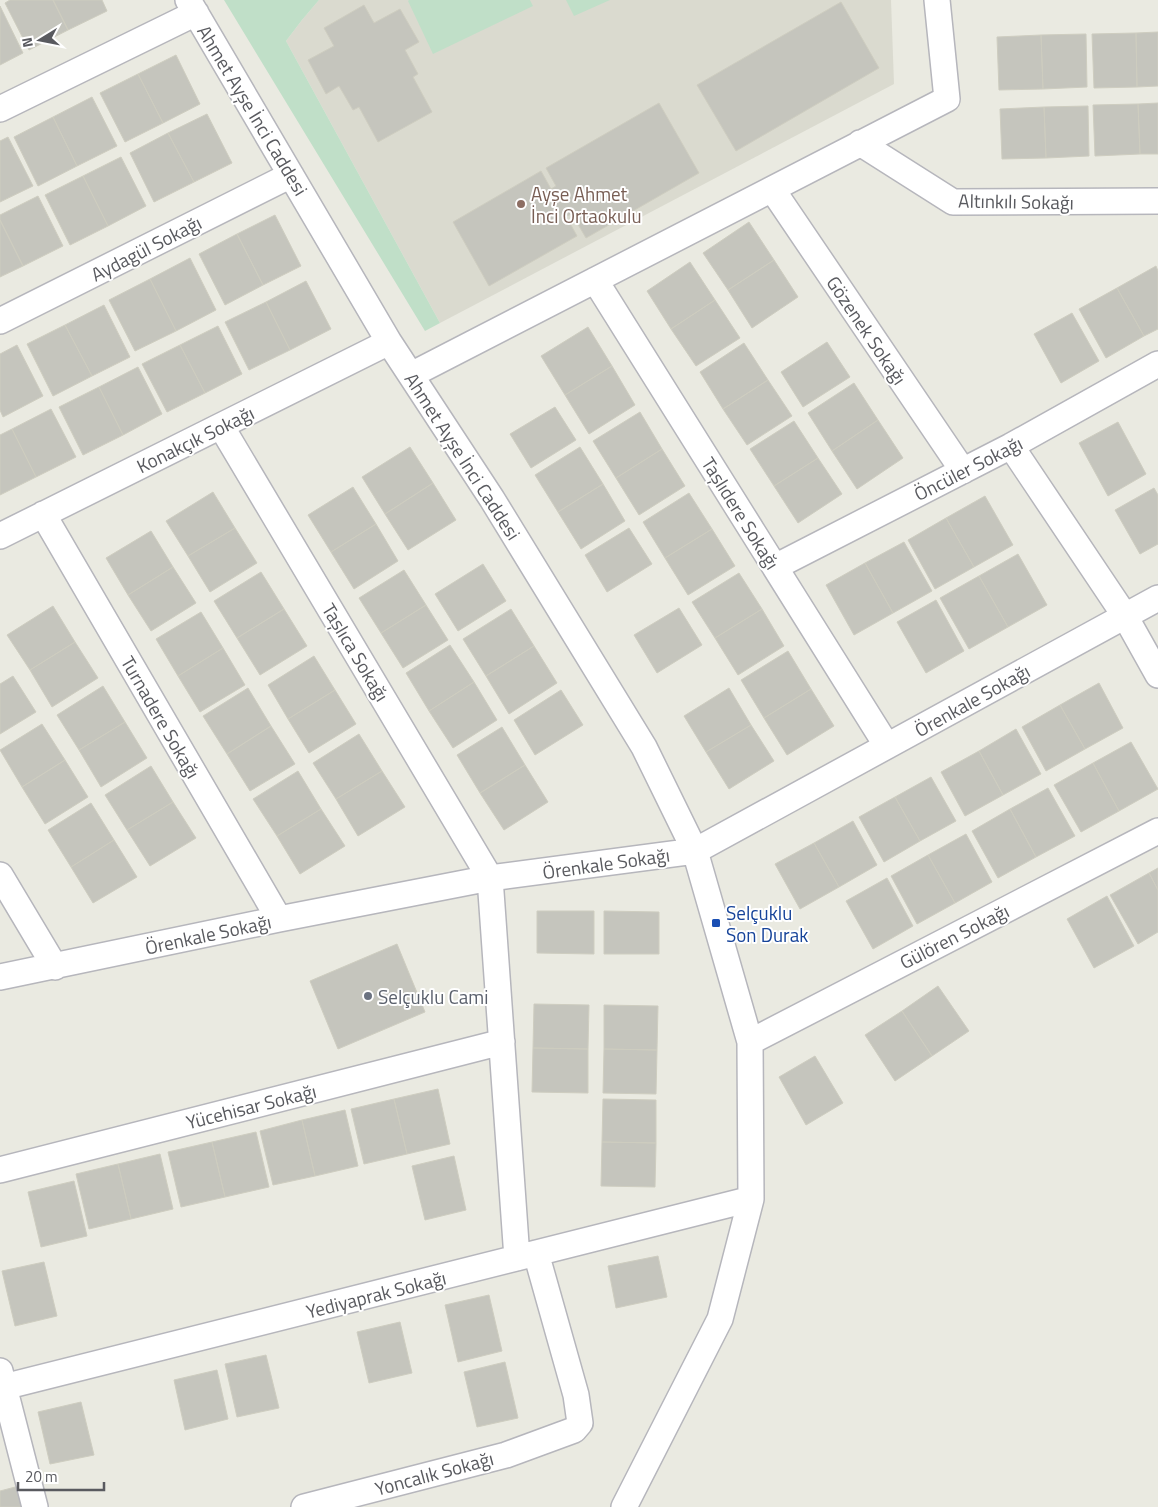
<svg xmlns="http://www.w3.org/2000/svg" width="1158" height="1507" font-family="'Titillium Web',sans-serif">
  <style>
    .education { fill: #dadacf }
    .green { fill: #c0dfc8 }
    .building { fill: #c5c5bd; stroke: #cecdc0 }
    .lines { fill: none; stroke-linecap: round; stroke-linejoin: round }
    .street-casing { stroke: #b6b6bc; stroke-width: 28 }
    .street { stroke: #fff; stroke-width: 25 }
    .education-dot { fill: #8d6e63; stroke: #fff; stroke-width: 2 }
    .transit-dot { fill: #1a4fb4; stroke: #fff; stroke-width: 2 }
    .worship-dot { fill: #6b7280; stroke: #fff; stroke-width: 2 }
    .labels { text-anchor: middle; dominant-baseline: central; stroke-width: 4; stroke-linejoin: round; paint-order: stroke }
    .street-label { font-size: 19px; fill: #595a5f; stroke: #fff }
    .education-label { font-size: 19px; fill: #785e54; stroke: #fff; text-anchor: start }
    .transit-label { font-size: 19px; fill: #164399; stroke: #fff; text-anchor: start }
    .worship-label { font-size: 19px; fill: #5b616d; stroke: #fff; text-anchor: start }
  </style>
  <rect width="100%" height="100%" fill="#eaeae1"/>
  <path class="education" d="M319,0H891L894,84L440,323L286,41L302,20Z"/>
  <path class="green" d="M224,0H319L302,20L286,41L440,323L425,331Z
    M409,0H530L533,6L433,54L408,1Z
    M566,0H610L574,16Z"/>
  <path class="building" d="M10,0H53L68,30L29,50L5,3Z
    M53,0H102L107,11L68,30Z
    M841,2L879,68L736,151L697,85Z
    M364,5L374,23L400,9L419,42L405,50L418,74L413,77L432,112L378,142L359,107L353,110L339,86L326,94L308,60L334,46L324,28Z
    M0,6L23,53L0,65Z
    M1158,32V86L1137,87L1136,33Z
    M1136,33L1137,87L1094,88L1092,34Z
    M1086,34L1087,87L1043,89L1041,35Z
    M1041,35L1043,89L999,90L997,37Z
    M176,55L200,104L163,123L138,74Z
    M138,74L163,123L125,142L100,93Z
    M92,97L117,146L77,166L53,117Z
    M659,103L699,173L586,238L572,214L566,216L577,236L489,286L453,222L541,171L551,189L556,186L546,168Z
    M1158,103V154H1140L1138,104Z
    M1138,104L1140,154L1095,156L1093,105Z
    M1088,106L1089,156L1046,158L1044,107Z
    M1044,107L1046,158L1002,159L1000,109Z
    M207,114L232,163L194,182L168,133Z
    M53,117L77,166L38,186L14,137Z
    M168,133L194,182L154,202L130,153Z
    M8,137L33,186L0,202V141Z
    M121,157L146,206L108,226L83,176Z
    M83,176L108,226L70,245L45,195Z
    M38,196L63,246L23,266L0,220V215Z
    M275,215L301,266L263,285L237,234Z
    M0,220L23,266L0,277Z
    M749,222L774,260L728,290L703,253Z
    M237,234L263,285L225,305L199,254Z
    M190,258L216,310L176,331L150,279Z
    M774,260L798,297L752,328L728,290Z
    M690,262L715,300L671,329L647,291Z
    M1156,266L1158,271V329L1144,336L1117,288Z
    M150,279L176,331L135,351L109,300Z
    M306,281L331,329L290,350L266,302Z
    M1117,288L1144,336L1106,358L1079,309Z
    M715,300L740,338L696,366L671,329Z
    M266,302L290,350L249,370L225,322Z
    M104,305L130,357L92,376L65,325Z
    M1072,313L1099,361L1061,383L1034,334Z
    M65,325L92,376L53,396L27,344Z
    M218,326L242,374L205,393L180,345Z
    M588,327L612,366L565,395L541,356Z
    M827,342L850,377L803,407L781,372Z
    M744,343L768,380L723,409L700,372Z
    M17,345L43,396L3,417L0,410V354Z
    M180,345L205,393L167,412L142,364Z
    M612,366L635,405L589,434L565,395Z
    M138,367L162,414L123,435L99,387Z
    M768,380L792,416L747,445L723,409Z
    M854,383L878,420L832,451L808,413Z
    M99,387L123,435L83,455L59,407Z
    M555,407L576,440L531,468L510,434Z
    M51,409L76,457L36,477L12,429Z
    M640,412L662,449L616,478L593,441Z
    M878,420L903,458L857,489L832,451Z
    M794,421L818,458L774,486L750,449Z
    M1118,422L1146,474L1108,496L1079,443Z
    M12,429L36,477L0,495V435Z
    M410,447L433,483L385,514L362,477Z
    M580,447L603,484L558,512L535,475Z
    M662,449L685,486L639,515L616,478Z
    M818,458L842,494L798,523L774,486Z
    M433,483L456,520L408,550L385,514Z
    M603,484L625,521L581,549L558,512Z
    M353,487L376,524L331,552L308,515Z
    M1154,488L1158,495V544L1140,554L1115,510Z
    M213,492L235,528L188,556L166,521Z
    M689,493L712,529L665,558L643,522Z
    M985,496L1013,545L974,567L946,518Z
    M946,518L974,567L935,589L908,540Z
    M376,524L398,561L354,589L331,552Z
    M235,528L257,563L210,592L188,556Z
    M629,528L652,564L607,592L585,555Z
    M712,529L735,566L688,595L665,558Z
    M151,531L173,567L128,595L106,558Z
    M904,542L932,591L893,613L865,563Z
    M1018,554L1047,605L1008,627L979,576Z
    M865,563L893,613L854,635L826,585Z
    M483,564L506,601L458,631L435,594Z
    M173,567L196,603L151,631L128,595Z
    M404,570L426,605L381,633L359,598Z
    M261,572L284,609L237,638L214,601Z
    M739,573L762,609L715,638L692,602Z
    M979,576L1008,627L969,649L940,598Z
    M936,600L964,651L926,673L897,622Z
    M426,605L448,640L403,668L381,633Z
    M53,606L75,642L30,670L7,635Z
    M679,608L702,645L657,673L634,635Z
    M284,609L307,646L260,675L237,638Z
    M511,609L534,646L486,676L463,639Z
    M762,609L784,646L738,675L715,638Z
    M201,612L223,648L178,676L156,639Z
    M75,642L98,678L52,707L30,670Z
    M450,645L474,682L429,711L406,673Z
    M534,646L557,683L509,714L486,676Z
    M223,648L245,685L200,712L178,676Z
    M788,651L811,689L764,718L741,680Z
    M314,656L335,690L288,719L268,685Z
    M13,676L36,712L0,734V684Z
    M474,682L497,720L453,748L429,711Z
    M1099,683L1123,728L1085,749L1060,705Z
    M103,686L125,722L79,750L57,715Z
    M248,688L271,726L227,754L203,716Z
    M729,688L751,725L706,752L684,716Z
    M811,689L834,726L787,755L764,718Z
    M335,690L356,724L309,753L288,719Z
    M561,690L583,725L535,755L514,720Z
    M1060,705L1085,749L1046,771L1022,727Z
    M125,722L147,758L101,787L79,750Z
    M42,724L65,760L22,787L0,750Z
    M751,725L774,761L729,789L706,752Z
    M271,726L295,764L250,791L227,754Z
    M502,727L525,765L480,793L457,755Z
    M1016,729L1041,774L1003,795L979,751Z
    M359,734L382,771L336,799L313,763Z
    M1131,742L1158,789L1119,811L1093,763Z
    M979,751L1003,795L965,816L941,772Z
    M65,760L88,797L45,824L22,787Z
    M1093,763L1119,811L1081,832L1054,785Z
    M525,765L548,802L504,830L480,793Z
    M151,766L173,802L127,830L105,795Z
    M298,771L321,809L277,836L253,799Z
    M382,771L405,807L358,836L336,799Z
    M931,777L956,821L920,841L895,797Z
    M1048,788L1075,836L1036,857L1010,809Z
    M895,797L920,841L884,862L859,817Z
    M173,802L196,838L150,866L127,830Z
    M91,803L114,840L71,867L48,830Z
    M321,809L345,846L300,874L277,836Z
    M1010,809L1036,857L998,878L972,831Z
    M853,821L877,865L839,887L814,843Z
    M966,834L992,882L955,903L928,855Z
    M114,840L137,877L93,903L71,867Z
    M814,843L839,887L800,909L775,864Z
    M928,855L955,903L917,924L891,876Z
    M1158,868V890L1149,873Z
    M1149,873L1158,890V932L1138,944L1110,895Z
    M887,878L913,926L873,949L846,901Z
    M1107,896L1134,946L1094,968L1067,919Z
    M537,911H594V954L537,953Z
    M604,911L659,912V954H604Z
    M397,944L425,1012L338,1049L310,981Z
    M938,986L969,1031L932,1056L902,1011Z
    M534,1004L589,1005L588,1049L533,1048Z
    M604,1005L658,1006L657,1050L604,1049Z
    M902,1011L932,1056L895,1081L865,1035Z
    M533,1048L588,1049V1093L532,1092Z
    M604,1049L657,1050L656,1094L603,1093Z
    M815,1056L843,1103L806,1125L779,1077Z
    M438,1089L450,1144L407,1154L394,1099Z
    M394,1099L407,1154L364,1164L351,1109Z
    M603,1099L656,1100V1143L602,1142Z
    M345,1110L358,1166L315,1176L302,1120Z
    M302,1120L315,1176L273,1185L260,1131Z
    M256,1132L269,1187L225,1197L212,1142Z
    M212,1142L225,1197L181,1207L168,1152Z
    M602,1142L656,1143L655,1187L601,1186Z
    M160,1154L173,1209L131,1219L118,1164Z
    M454,1156L466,1210L425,1220L412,1166Z
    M118,1164L131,1219L89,1229L76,1174Z
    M74,1181L87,1236L41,1247L28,1192Z
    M658,1256L667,1297L616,1308L608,1266Z
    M44,1262L57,1316L15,1326L2,1271Z
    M489,1295L502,1351L458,1362L445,1305Z
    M400,1322L412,1373L369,1383L357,1332Z
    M266,1355L279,1408L237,1417L225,1364Z
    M505,1362L518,1418L477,1427L464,1372Z
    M217,1370L228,1419L185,1430L174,1380Z
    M81,1402L94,1455L50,1464L38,1412Z
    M19,1486L24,1507H0V1491Z"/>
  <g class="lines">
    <defs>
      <path id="street" d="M188,0L389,342L492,499L644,747L695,851L750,1042L751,1199L720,1319L624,1507
        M0,109L196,13
        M860,143L953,202L1158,201
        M772,189L963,471
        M595,280L887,746
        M0,321L291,175
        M411,375L947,99L937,0
        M221,426L490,878L517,1258
        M1011,446L1125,616L1158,675
        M43,514L279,919
        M0,536L389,342
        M775,567L1011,446L1158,364
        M0,875L55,967
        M0,977L279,919L490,878L695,851L1158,598
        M750,1042L1158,831
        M0,1170L502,1042
        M0,1371L35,1507
        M0,1388L751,1199
        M304,1507L506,1455L574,1430L580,1423L576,1395L536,1253"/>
    </defs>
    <use href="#street" class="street-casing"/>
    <use href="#street" class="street"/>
  </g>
  <circle class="education-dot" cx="521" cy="204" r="5"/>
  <rect class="transit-dot" x="711" y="918" width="10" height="10" rx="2.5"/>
  <circle class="worship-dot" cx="368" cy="996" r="5"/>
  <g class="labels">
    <g class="street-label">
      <text transform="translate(253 110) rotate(59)">Ahmet Ayşe İnci Caddesi</text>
      <text transform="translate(1016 201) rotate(1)">Altınkılı Sokağı</text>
      <text transform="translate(146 248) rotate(-27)">Aydagül Sokağı</text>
      <text transform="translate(867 330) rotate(56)">Gözenek Sokağı</text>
      <text transform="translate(195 439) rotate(-26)">Konakçık Sokağı</text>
      <text transform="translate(463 456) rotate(57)">Ahmet Ayşe İnci Caddesi</text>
      <text transform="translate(968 468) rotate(-27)">Öncüler Sokağı</text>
      <text transform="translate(741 513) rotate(58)">Taşlıdere Sokağı</text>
      <text transform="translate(356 652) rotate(59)">Taşlıca Sokağı</text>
      <text transform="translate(972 700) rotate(-29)">Örenkale Sokağı</text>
      <text transform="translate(161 717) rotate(60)">Turnadere Sokağı</text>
      <text transform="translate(606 863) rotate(-8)">Örenkale Sokağı</text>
      <text transform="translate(208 934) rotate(-12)">Örenkale Sokağı</text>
      <text transform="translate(954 936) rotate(-27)">Gülören Sokağı</text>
      <text transform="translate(251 1106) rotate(-14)">Yücehisar Sokağı</text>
      <text transform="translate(376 1294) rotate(-14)">Yediyaprak Sokağı</text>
      <text transform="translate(434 1473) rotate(-15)">Yoncalık Sokağı</text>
    </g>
    <g class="education-label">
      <text x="531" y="193">Ayşe Ahmet<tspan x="531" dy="22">İnci Ortaokulu</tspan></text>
    </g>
    <g class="transit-label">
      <text x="726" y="912">Selçuklu<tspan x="726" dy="22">Son Durak</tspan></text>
    </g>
    <g class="worship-label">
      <text x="378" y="996">Selçuklu Cami</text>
    </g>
  </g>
  <g transform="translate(40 40) rotate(260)" stroke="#ffffff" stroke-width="4" paint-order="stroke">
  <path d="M0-4L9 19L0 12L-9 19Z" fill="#595a5f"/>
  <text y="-8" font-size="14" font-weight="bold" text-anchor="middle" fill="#595a5f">N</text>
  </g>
  <path d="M18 1482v8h86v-8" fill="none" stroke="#595a5f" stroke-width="2.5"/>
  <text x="25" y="1482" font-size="15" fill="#595a5f" stroke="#ffffff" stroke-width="4" paint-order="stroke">20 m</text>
</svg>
